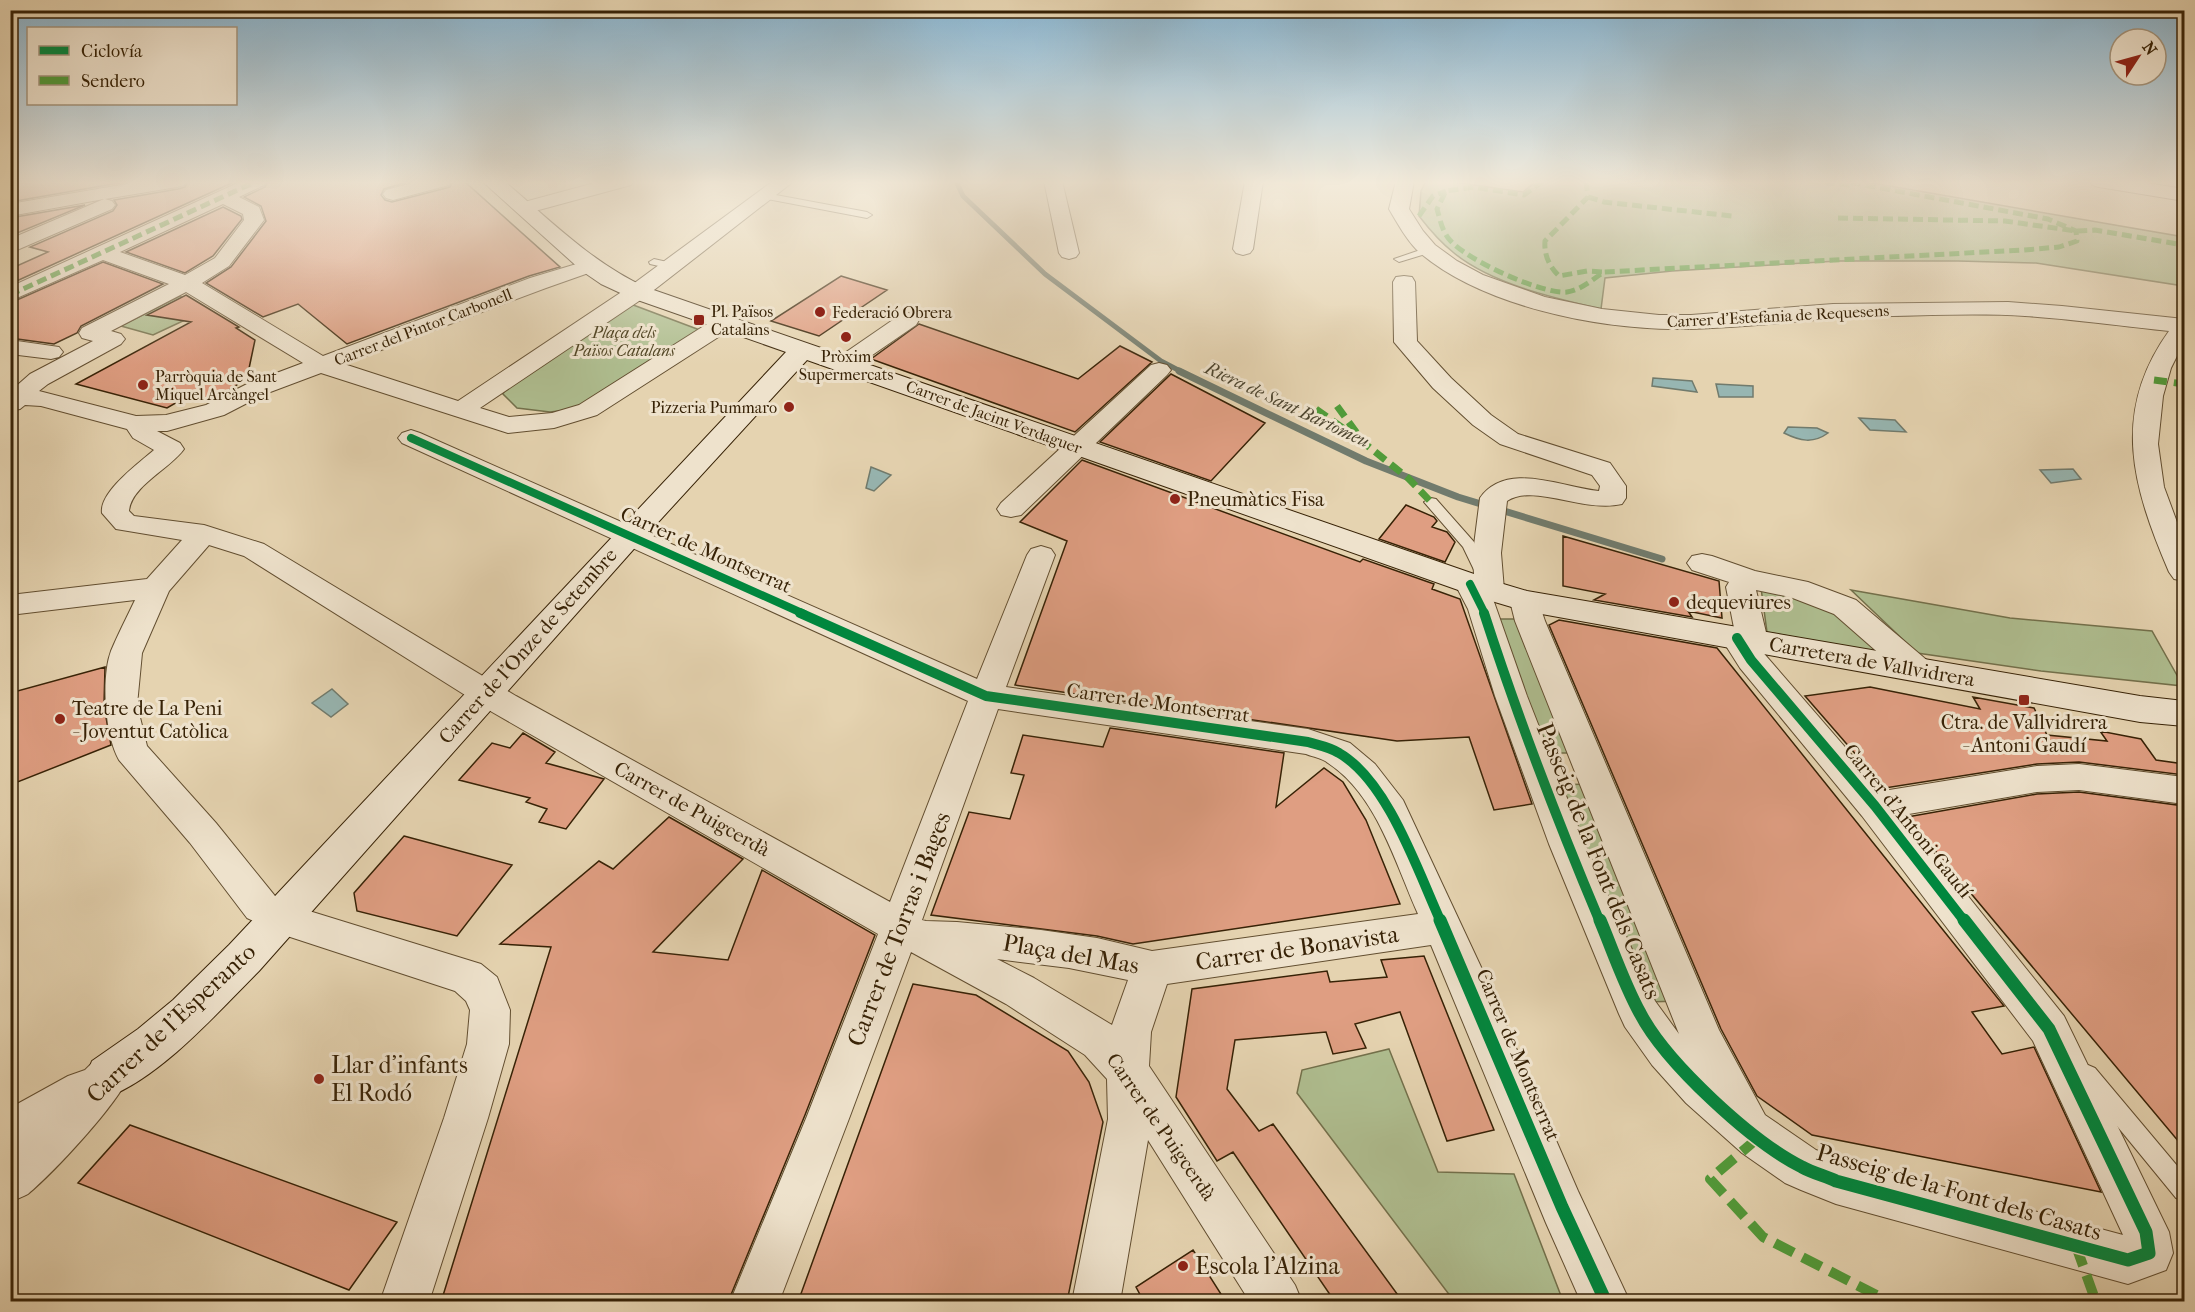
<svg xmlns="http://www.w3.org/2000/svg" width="2195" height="1312" font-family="'IM FELL French Canon',serif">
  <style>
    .green { fill: #afbe90; stroke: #73704b; stroke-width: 1.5 }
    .water { fill: #97b6b2; stroke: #717b6d; stroke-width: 1.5 }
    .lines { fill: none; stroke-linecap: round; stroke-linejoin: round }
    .stream-far1 { stroke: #717b6d; stroke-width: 5 }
    .stream { stroke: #717b6d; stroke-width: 7 }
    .building { fill: #df9e82; stroke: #372206; stroke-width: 1.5 }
    .lane-casing { stroke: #624e30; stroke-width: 2 }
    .street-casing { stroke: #624e30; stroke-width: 2 }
    .secondary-casing { stroke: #372206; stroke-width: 2 }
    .lane { fill: #eee2cc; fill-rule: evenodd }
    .street { fill: #eee2cc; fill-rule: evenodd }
    .secondary { fill: #eee2cc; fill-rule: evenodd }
    .quiet-far2 { stroke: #519b3a; stroke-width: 5; stroke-dasharray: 10 5; stroke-linecap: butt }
    .quiet-far1 { stroke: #519b3a; stroke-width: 7; stroke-dasharray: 13 7; stroke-linecap: butt }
    .quiet { stroke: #519b3a; stroke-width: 10; stroke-dasharray: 21 10; stroke-linecap: butt }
    .cycleway-far2-casing { stroke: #eee2cc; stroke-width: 10 }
    .cycleway-far1-casing { stroke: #eee2cc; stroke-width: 14 }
    .cycleway-casing { stroke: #eee2cc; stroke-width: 16 }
    .cycleway-far2 { stroke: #00873e; stroke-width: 8 }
    .cycleway-far1 { stroke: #00873e; stroke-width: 10 }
    .cycleway { stroke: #00873e; stroke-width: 13 }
    .poi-dot { fill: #8f2418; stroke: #eee2cc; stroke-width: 2 }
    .labels { text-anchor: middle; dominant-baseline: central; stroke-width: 6; stroke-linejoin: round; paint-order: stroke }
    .far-poi-label { font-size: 16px; fill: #372206; stroke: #eee2cc; text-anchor: start }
    .far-street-label { font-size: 16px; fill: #372206; stroke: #eee2cc }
    .far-park-label { font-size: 16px; font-style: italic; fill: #554928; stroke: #eee2cc }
    .far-water-label { font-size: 18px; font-style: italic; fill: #4f4731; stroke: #eee2cc }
    .poi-label { font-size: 20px; fill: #372206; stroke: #eee2cc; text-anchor: start }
    .street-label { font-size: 20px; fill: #372206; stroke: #eee2cc }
    .near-street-label { font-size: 24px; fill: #372206; stroke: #eee2cc }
    .near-poi-label { font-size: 24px; fill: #372206; stroke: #eee2cc; text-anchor: start }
  </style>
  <rect width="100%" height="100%" fill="#e5d3b0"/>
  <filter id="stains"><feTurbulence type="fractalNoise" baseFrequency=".00333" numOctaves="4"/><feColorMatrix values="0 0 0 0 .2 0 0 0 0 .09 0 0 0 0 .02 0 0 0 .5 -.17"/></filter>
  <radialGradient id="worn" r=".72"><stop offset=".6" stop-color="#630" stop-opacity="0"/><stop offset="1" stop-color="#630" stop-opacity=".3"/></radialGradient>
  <path class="green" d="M1426,181H1447L1523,192L1536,181H1861L2184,237V286L2036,263L1958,261H1838L1672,271L1605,278L1601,309C1554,298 1492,284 1454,253C1440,242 1429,229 1419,216L1421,191Z
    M180,296L202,312L153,335L121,326Z
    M620,300L705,332L584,408L550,412L517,408L503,394L512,376Z
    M1761,588L1842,608L1881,654L1767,632Z
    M1851,590L2010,618L2152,631L2183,686L2041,671L1917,653Z
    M1494,619H1518L1572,753H1546Z
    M1587,784L1680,1001L1646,1002L1558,785Z
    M1389,1049L1438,1172L1514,1174L1563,1301H1454L1297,1093L1302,1070Z"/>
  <path class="water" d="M1653,378L1692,381L1697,392L1652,386Z
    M1716,384L1753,386V397H1719Z
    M1859,418L1895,420L1906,432L1870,430Z
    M1788,427L1817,428L1828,433C1813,444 1800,441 1784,433Z
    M871,467L891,475L874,491L866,488Z
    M2073,469L2081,479L2051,483L2040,470Z
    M332,689L348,704L331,717L312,703Z"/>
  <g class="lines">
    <path class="stream-far1" d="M956,181L963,196L1045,274L1161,361L1182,372"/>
    <path class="stream" d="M1179,371L1366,461L1458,497L1662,559"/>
  </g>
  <path class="building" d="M10,181H130L10,202Z
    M188,181H236L10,284V269L48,252L30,247L113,211L117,205L114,200L178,189L185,187Z
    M268,181H411L384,189L381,195L385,200L392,202L450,187L453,181H464L560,267L529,276L347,344L298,304L263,317L206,283L231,267L266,221L261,206L244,197L265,187Z
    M85,205L10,236V218Z
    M223,207L241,216L242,219L213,256L185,273L126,252Z
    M103,262L163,284L81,326L77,333L54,344L10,338V303Z
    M841,276L887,290L819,336L771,321Z
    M186,295L239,327L236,328L255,340L247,378L229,390L211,399L198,400L186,397L167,408L76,384L191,322L147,315Z
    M919,324L1078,379L1120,346L1152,362L1075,432L871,359Z
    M1171,374L1265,423L1211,481L1100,442Z
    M1082,460L1360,562L1363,559L1434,584L1432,589L1460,599L1532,804L1494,810L1469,737L1397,741L1015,685L1067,541L1020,522Z
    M1406,505L1434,517L1437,521L1432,527L1447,532L1455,542L1445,562L1379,539Z
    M1563,536L1719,581L1722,618L1688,611L1692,617L1594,600L1605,594L1563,586Z
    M1559,620L1717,648L2004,1006L1972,1012L2002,1054L2034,1047L2101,1192L1812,1135L1757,1096L1721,1029L1549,625Z
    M105,667L104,706L111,745L10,785V693Z
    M1870,687L1980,709L1973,697L2034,708L2047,735L2107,741L2100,731L2141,739L2156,760L2184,764V775L2079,762L2037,764L1885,788L1805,696Z
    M1110,728L1284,753L1276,807L1324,768L1343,782L1366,820L1400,904L1133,944L1097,936L931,915L969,812L1010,819L1024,775L1011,773L1023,735L1103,747Z
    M523,733L555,752L546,763L604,779L566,829L539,822L547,809L526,802L530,798L459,780L492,743L510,748Z
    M2079,792L2184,806V1148L1907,817L2037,794Z
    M669,817L743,859L653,952L728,960L762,870L875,935L805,1115L728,1302H441L551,947L500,944L599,861L613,869Z
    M404,836L512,865L457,936L357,911L354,893Z
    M1424,956L1494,1130L1447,1141L1400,1012L1355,1024L1366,1048L1333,1054L1326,1032L1235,1040L1227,1089L1259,1131L1273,1124L1403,1302H1335L1233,1152L1217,1161L1176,1097L1192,989L1327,971L1330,982L1387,977L1381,960Z
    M913,984L976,995L1068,1051L1089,1082L1103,1122L1067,1302H798Z
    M130,1125L397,1222L349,1290L78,1183Z
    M1193,1250L1226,1302H1144L1136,1287Z"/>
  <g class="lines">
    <defs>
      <path id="lane" d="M765,193L867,212L872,215L867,218L762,198L760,196Z
        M1429,247L1432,248V252L1399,262L1394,259Z
        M654,259L676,264L677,266L672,269L650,264L649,262Z
        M1431,498L1436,499L1474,542L1488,571L1486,574H1476L1463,547L1424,502Z
        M2088,1065L2095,1068L2184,1174V1201L2176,1198L2081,1082L2078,1075L2081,1068Z"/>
      <path id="street" d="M144,181H186L184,185L177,187L105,199L112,201L115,205L112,209L10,253V239L104,199L10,216V204Z
        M242,181H266L264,185L239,197L259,207L264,220L229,266L202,283L323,356L530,278L583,262L590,260L597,262L601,266L597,270L546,288L344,364L458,401L629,287L773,181H794L645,297L480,408L509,417L552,413L579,405L718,317L726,315L734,317L737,322L734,327L597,415L554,428L508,433L321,373L265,394L224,415L167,431H157L180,443L184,449C170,469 131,486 129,511L134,516L204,525L264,544L516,696L890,902L968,701L402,443L398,438L402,433L411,430L420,433L977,679L1027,555L1031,549L1041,546L1051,549L1055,555L1006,687L1308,729L1350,743L1375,764L1403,800L1481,967L1578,1191L1630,1302H1581L1546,1223L1431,945L1167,984L1151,1032L1149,1066L1295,1285L1302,1302H1250L1148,1140L1120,1302H1072L1108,1119L1107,1079L1085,1055L1006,1004L911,952L850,1116L779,1302H730L807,1116L878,934L492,712L244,556L209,545L169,591L142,653L137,705L147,746L216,823L275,896L293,906L481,964L497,977L510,1010L509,1044L488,1118L429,1302H380L444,1118L467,1044L470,1010L466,1001L455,991L281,934L247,918L190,843L119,760C105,735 101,678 111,651C118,634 127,617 135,600L10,615V595L147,579L182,540L116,529L102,513C99,492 139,463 154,450L133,438L127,429L41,406L25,405L20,409L10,411V389H13L30,374L93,341L82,338L79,333L82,328L169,284L103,260L10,301V287ZM223,204L243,214L244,220L215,258L185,275L120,252ZM186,292L303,363L247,384L206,405L166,415L136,416L39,391L48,384L121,344L125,339L121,334L111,331ZM998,709L1306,754C1313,757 1322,758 1328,763C1377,795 1395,863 1418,914L1152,951L1097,938L1041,930L957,922L926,921L922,920ZM997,959L1069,968L1128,980L1112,1025L1034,978Z
        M420,181H451L449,185L393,200L386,198L383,194L386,190Z
        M602,181H633L631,185L524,214L517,212L514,208L517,204Z
        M1044,181H1062L1079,253L1076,257L1069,259L1062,257L1059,253Z
        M1245,181H1263L1253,249L1250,253L1243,255L1236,253L1233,249Z
        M1396,181H1414L1409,209L1423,231L1435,245L1457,261L1483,275L1545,297L1602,309L1659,315H1691L1833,304L2008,302L2062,306L2184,319V342L2171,368L2163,396L2158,444L2164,487L2184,541V581L2174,579L2169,572C2133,488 2110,413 2169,331C2121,326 2073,319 2025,316C1981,313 1937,315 1893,316C1821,316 1749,329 1677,329C1596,329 1483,306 1420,253C1407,241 1398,224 1389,209Z
        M2090,181H2134L2184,189V201L2099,187L2092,185Z
        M1404,276L1412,277L1415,282L1417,341L1451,378L1491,415L1518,434L1610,463L1626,486V498L1622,504C1583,513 1534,483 1507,501L1501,553L1504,590L1500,597L1493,599L1527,696L1585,844L1655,1001L1679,1034L1515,621L1510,601L1514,594L1525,591L1536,594L1545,621L1719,1030L1765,1115L1816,1150L1836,1158L2123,1235L2033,1041L1862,816L1740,668L1721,638L1726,630L1734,628L1726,587L1729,582L1692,570L1687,563L1692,556L1702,554L1712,556L1755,571L1808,582L1856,600L1929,662L1934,670L1929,678L1918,681L1907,678L1834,614L1790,597L1756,590L1768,641L1760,649L1883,791L2037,766L2079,764L2184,777V804L2079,790L2037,792L1903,815L2064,1016L2169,1232L2173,1253L2166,1270L2128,1284L1836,1204L1801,1190L1785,1183L1742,1153L1686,1103L1652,1065L1625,1027L1619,1014L1549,844L1495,696L1468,609L1455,584L1460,577L1474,575L1473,553L1480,498C1507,460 1563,488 1599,491L1600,486L1592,475L1500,444L1473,425L1433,388L1394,342L1393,282L1396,277Z
        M908,313L916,315L919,320L916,325L852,369L844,371L836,369L832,364L836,359L900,315Z
        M10,340L59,347L63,352L59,357L51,359L10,354Z
        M1159,363L1167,365L1171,370L1167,375L1021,515L1011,517L1001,515L997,509L1001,503L1151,365Z
        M108,1056L123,1062L129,1076C116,1106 54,1172 28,1194C23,1197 16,1199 10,1202V1108L68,1076L85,1070L93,1062Z"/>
      <path id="secondary" d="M482,181H504C549,219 591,262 645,287L1500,583L1527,591L2140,696L2184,701V726L2140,722L1525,611L1478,597L807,360L640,542L259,971C217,1013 163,1075 108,1097L92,1091L86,1076L92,1061L138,1029L173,1000L229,945L786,352L629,297L601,284L582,271Z"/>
    </defs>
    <use href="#lane" class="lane-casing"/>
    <use href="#street" class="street-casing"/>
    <use href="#secondary" class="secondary-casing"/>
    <use href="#lane" class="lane"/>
    <use href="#street" class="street"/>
    <use href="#secondary" class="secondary"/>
    <path class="quiet-far2" d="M1543,181L1524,195L1474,187L1446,191L1437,209C1440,219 1442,231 1449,239C1464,259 1543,295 1567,292C1581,290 1593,279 1604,272L2024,250L2059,247L2077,241L2076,231L2048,219L1843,181
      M1586,181L1588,197L1545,241C1544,255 1549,266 1559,276L1587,271L1604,272
      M1810,181L1850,185
      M1588,197L1604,202L1732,216
      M1419,216L1433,196L1446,191
      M1838,218L2005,221L2076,231L2095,230L2184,245
      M10,295L257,181"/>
    <path class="quiet-far1" d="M2154,380L2184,384
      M1337,406L1364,443L1408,478L1431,502
      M1316,409L1357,438"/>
    <path class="quiet" d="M1758,1138L1710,1179L1763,1237L1890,1302
      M2076,1246L2096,1302"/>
    <defs>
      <path id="cycleway-far2" d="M411,438L804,614
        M1470,584L1485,614"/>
      <path id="cycleway-far1" d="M800,613L986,696L1308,742C1318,745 1330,747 1339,753C1388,781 1418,872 1441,922
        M1484,613C1518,718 1557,820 1600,922
        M1737,638L1751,660L1875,806L1965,922"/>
      <path id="cycleway" d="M1440,920L1562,1207L1606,1302
        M1600,920C1613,951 1624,984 1640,1013C1666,1063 1752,1142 1802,1167C1813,1173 1825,1176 1836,1181L2128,1260L2149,1253L2146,1232L2049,1029L1964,920"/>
    </defs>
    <use href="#cycleway-far2" class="cycleway-far2-casing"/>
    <use href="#cycleway-far1" class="cycleway-far1-casing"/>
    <use href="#cycleway" class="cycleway-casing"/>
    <use href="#cycleway-far2" class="cycleway-far2"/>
    <use href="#cycleway-far1" class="cycleway-far1"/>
    <use href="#cycleway" class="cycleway"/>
  </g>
  <linearGradient id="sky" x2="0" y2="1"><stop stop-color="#87b5d2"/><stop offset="0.5" stop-color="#f3ebdb"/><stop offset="1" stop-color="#f3ebdb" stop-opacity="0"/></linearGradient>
  <rect width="2195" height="365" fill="url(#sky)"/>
  <g class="poi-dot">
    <circle cx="820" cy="312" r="6"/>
    <rect x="693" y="314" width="12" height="12" rx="3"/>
    <circle cx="846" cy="337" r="6"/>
    <circle cx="143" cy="385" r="6"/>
    <circle cx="789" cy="407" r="6"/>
    <circle cx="1175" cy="499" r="6"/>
    <circle cx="1674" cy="602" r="6"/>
    <rect x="2018" y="694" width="12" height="12" rx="3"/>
    <circle cx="60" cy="719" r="6"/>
    <circle cx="319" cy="1079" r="6"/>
    <circle cx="1183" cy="1266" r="6"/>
  </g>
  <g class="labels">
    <g class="far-poi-label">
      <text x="711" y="311">Pl. Països<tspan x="711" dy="18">Catalans</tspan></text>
      <text x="832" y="312">Federació Obrera</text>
      <text x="846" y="356" text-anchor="middle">Pròxim<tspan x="846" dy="18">Supermercats</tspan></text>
      <text x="155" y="376">Parròquia de Sant<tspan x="155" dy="18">Miquel Arcàngel</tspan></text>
      <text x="777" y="407" text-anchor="end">Pizzeria Pummaro</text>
    </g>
    <g class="far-street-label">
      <text transform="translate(1778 316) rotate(-3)">Carrer d'Estefania de Requesens</text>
      <text transform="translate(423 327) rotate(-21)">Carrer del Pintor Carbonell</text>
      <text transform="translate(994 417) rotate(20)">Carrer de Jacint Verdaguer</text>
    </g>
    <g class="far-park-label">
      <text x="624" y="332">Plaça dels<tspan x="624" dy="18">Països Catalans</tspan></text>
    </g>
    <g class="far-water-label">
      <text transform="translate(1287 405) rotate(25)">Riera de Sant Bartomeu</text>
    </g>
    <g class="poi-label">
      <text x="1187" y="499">Pneumàtics Fisa</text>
      <text x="1686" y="602">dequeviures</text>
      <text x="72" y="708">Teatre de La Peni<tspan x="72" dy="23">- Joventut Catòlica</tspan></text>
      <text x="2024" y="722" text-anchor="middle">Ctra. de Vallvidrera<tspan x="2024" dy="23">- Antoni Gaudí</tspan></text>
    </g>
    <g class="street-label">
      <text transform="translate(706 550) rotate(24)">Carrer de Montserrat</text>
      <text transform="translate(528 646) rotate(-48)">Carrer de l'Onze de Setembre</text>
      <text transform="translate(1872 662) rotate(10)">Carretera de Vallvidrera</text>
      <text transform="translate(1158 703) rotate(8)">Carrer de Montserrat</text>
      <text transform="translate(692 809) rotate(29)">Carrer de Puigcerdà</text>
      <text transform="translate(1908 821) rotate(51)">Carrer d'Antoni Gaudí</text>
      <text transform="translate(1518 1055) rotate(67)">Carrer de Montserrat</text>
      <text transform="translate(1161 1127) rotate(55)">Carrer de Puigcerdà</text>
    </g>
    <g class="near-street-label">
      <text transform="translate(1599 861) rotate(68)">Passeig de la Font dels Casats</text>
      <text transform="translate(899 929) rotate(-69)">Carrer de Torras i Bages</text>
      <text transform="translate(1297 948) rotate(-8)">Carrer de Bonavista</text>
      <text transform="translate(1071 954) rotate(10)">Plaça del Mas</text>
      <text transform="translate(171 1023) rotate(-43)">Carrer de l'Esperanto</text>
      <text transform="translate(1959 1192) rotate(16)">Passeig de la Font dels Casats</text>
    </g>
    <g class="near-poi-label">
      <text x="331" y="1065">Llar d'infants<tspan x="331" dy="28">El Rodó</tspan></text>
      <text x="1195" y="1266">Escola l'Alzina</text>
    </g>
  </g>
  <rect width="2195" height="1312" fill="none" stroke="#e5d3b0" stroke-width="36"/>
  <rect x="12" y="12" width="2171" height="1288" fill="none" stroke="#372206" stroke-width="3"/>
  <rect x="18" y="18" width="2159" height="1276" fill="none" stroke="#372206" stroke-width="1.5"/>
  <rect x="27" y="27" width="210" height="78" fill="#eee2cc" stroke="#a5957d" stroke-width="1.5"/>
  <rect x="39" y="46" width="30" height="9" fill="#00873e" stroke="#a5957d" stroke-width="1.5"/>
  <text x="81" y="57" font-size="18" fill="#372206">Ciclovía</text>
  <rect x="39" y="76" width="30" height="9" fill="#519b3a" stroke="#a5957d" stroke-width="1.5"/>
  <text x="81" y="87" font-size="18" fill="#372206">Sendero</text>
  <g transform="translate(2138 57) rotate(54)"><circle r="28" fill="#eee2cc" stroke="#a5957d" stroke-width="1.5"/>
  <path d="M0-4.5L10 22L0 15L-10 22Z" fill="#8f2418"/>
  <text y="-9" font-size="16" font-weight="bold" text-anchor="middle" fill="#372206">N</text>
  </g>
  <rect width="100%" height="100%" filter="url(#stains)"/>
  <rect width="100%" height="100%" fill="url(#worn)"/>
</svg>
